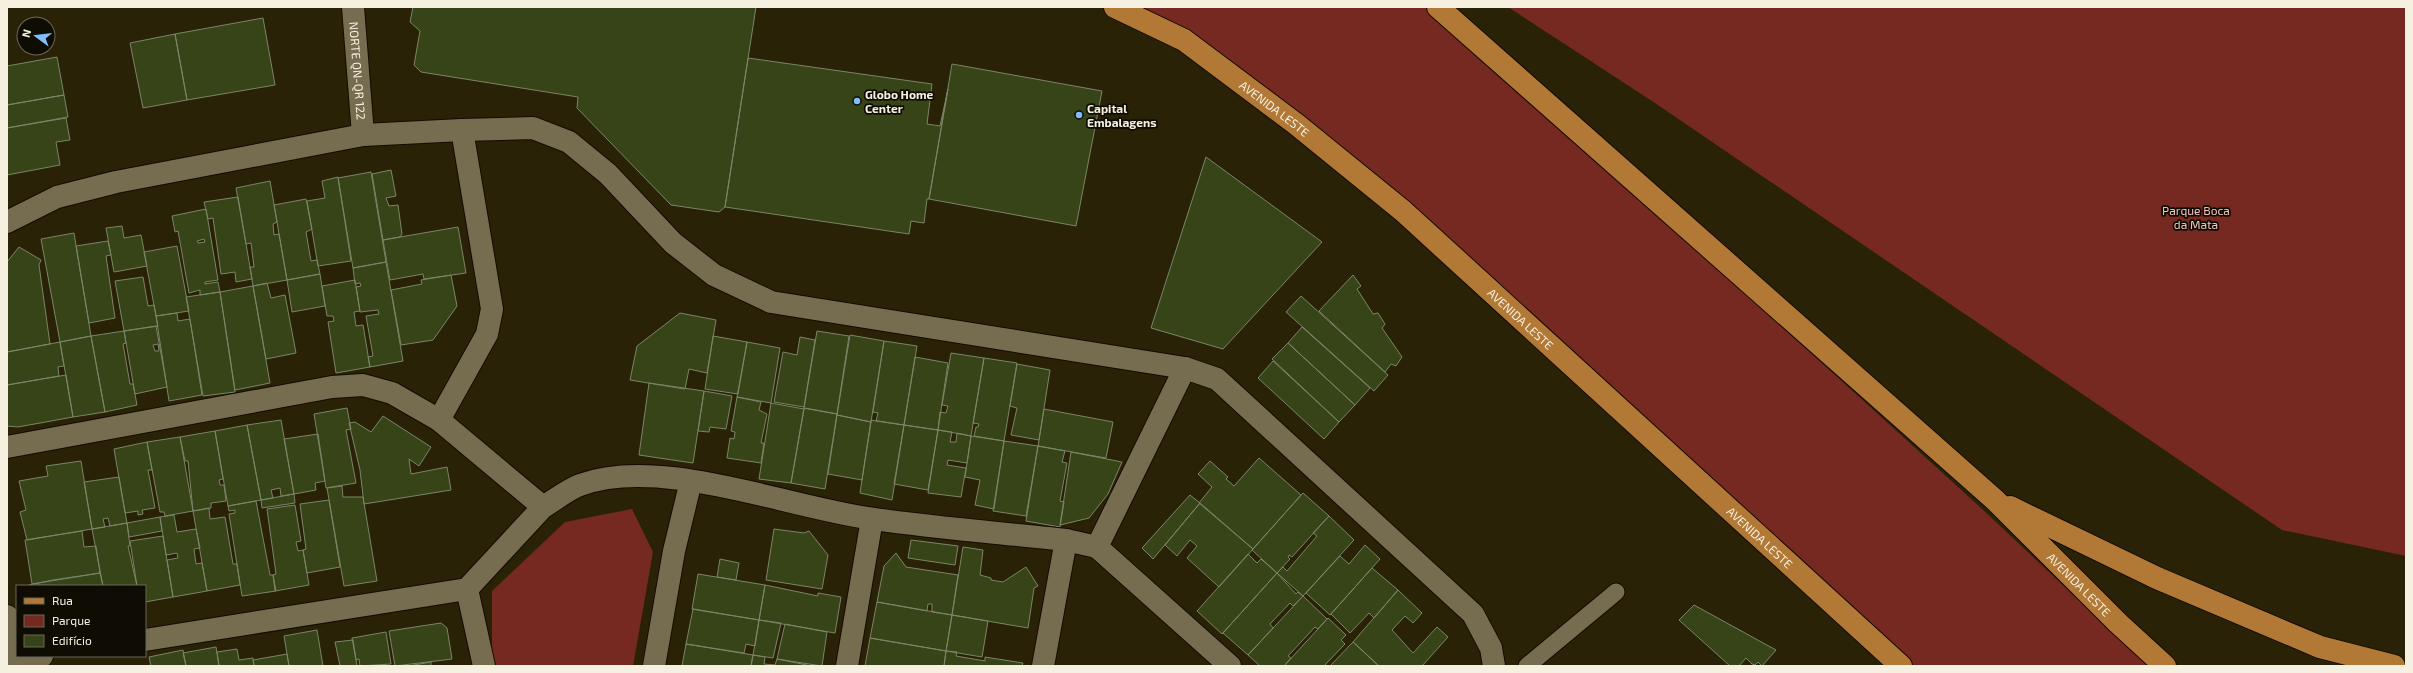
<svg xmlns="http://www.w3.org/2000/svg" width="2413" height="673" font-family="'Exo 2',sans-serif">
  <style>
    .green { fill: #762921 }
    .building { fill: #374417; stroke: #7b8568; fill-rule: evenodd }
    .lines { fill: none; stroke-linecap: round; stroke-linejoin: round }
    .lane-casing { stroke: #130b00; stroke-width: 19 }
    .street-casing { stroke: #130b00; stroke-width: 24 }
    .primary-casing { stroke: #130b00; stroke-width: 24 }
    .lane { stroke: #766d51; stroke-width: 17 }
    .street { stroke: #766d51; stroke-width: 22 }
    .primary { stroke: #b27936; stroke-width: 22 }
    .poi-dot { fill: #80bdfa; stroke: #0f0c03; stroke-width: 1.5 }
    .labels { text-anchor: middle; dominant-baseline: central; stroke-width: 3.5; stroke-linejoin: round; paint-order: stroke }
    .street-label { font-size: 12px; fill: #f5f0e0; stroke: #0f0c03 }
    .poi-label { font-size: 12px; font-weight: bold; fill: #f5f0e0; stroke: #0f0c03; text-anchor: start }
    .park-label { font-size: 12px; fill: #f4c3bb; stroke: #0f0c03 }
  </style>
  <rect width="100%" height="100%" fill="#2a2207"/>
  <path class="green" d="M1129,7H1432L1981,508L2149,666H1904L1404,209Z
    M1508,7H2406V556L2282,530L1655,103Z
    M632,509L653,552L633,666H492V591L565,522Z"/>
  <path class="building" d="M413,7H756L725,207L719,212L671,205L577,108L578,97L421,72L414,65L420,31L410,22Z
    M263,18L275,85L187,100L175,34Z
    M175,34L187,100L143,108L130,43Z
    M57,57L64,95L7,105V66Z
    M748,58L932,84L927,124L940,126L948,89L929,199H927L924,223L911,221L909,234L725,207Z
    M952,64L1102,91L1076,226L929,199Z
    M64,95L68,117L7,128V105Z
    M66,118L70,140L56,142L60,165L7,175V128Z
    M1206,157L1322,242L1223,349L1151,328Z
    M391,170L396,196L386,198L389,206L398,205L402,234L400,237L383,240L372,174Z
    M371,172L386,262L353,268L338,178Z
    M338,177L351,261L318,266L307,201L325,198L322,181Z
    M270,181L277,222L273,224L274,235L279,234L287,280L253,286L250,267H254L251,243L246,244L236,188Z
    M238,197L252,279L236,282L235,272L221,274L213,218L208,219L204,202Z
    M306,199L312,229L306,232L311,261L317,260L320,274L287,280L274,205Z
    M206,209L218,280L205,282V284L218,282L220,292L200,295V290L189,293L178,231L175,232L172,216ZM204,239L205,242L198,243L197,241Z
    M122,226L124,238L141,235L147,266L114,272L106,228Z
    M458,227L466,273L424,279L423,274L390,280L383,240Z
    M74,233L91,336L60,342L41,239Z
    M108,241L111,255L106,256L115,318L89,323L76,246Z
    M177,246L189,311L156,316L144,252Z
    M19,247L41,260L39,265L50,344L7,352V262Z
    M386,262L403,361L370,367L368,357L373,356L366,316L379,314L378,310L360,312L356,287L361,286L360,283L355,284L353,268Z
    M320,274L325,306L292,312L287,280Z
    M451,275L457,306L433,340L401,345L391,290L422,284L421,280Z
    M1353,275L1361,286L1357,289L1373,314L1378,313L1385,324L1382,328L1402,357L1396,366L1391,364L1385,372L1319,311Z
    M143,277L148,306L154,305L158,326L124,331L115,281Z
    M355,280L360,311L354,312L356,326L363,325L370,367L336,373L328,322L334,321L333,316H327L322,286Z
    M267,283L271,298L285,295L296,353L266,359L253,286Z
    M253,286L270,383L235,390L220,292Z
    M220,292L235,392L203,396L186,297Z
    M1301,296L1388,375L1374,391L1286,312Z
    M177,313L178,321L190,319L202,395L169,401L156,316Z
    M680,313L716,320L707,373L689,369L685,389L630,380L637,346Z
    M156,326L167,387L135,394L124,331ZM158,344L159,351H155L153,345Z
    M1302,327L1370,388L1355,405L1288,343Z
    M124,331L126,343L123,344L130,384H133L137,405L105,412L91,336Z
    M817,331L849,336L837,414L804,408Z
    M850,335L884,341L871,422L837,415Z
    M91,336L105,412L73,417L60,342Z
    M713,336L747,342L738,394L705,389Z
    M800,337L815,340L804,407L774,402L783,352L797,355Z
    M884,341L917,346L904,425L876,421L878,413L873,412Z
    M60,342L64,366L58,367L59,376L7,385V352Z
    M747,342L780,348L771,403L737,397Z
    M1288,343L1355,405L1339,422L1272,359Z
    M951,353L984,358L971,436L938,430L940,412L946,413L948,406L942,405Z
    M915,357L948,363L938,430L904,425Z
    M984,358L1017,363L1004,441L974,436L976,427H978L979,424L973,423Z
    M1273,361L1339,422L1324,439L1258,378Z
    M1017,364L1050,370L1039,440L1011,435L1017,408L1010,406Z
    M66,375L73,417L18,427L7,426V385Z
    M649,383L704,391L693,463L639,455Z
    M704,391L732,396L726,429L710,427L709,432L698,431Z
    M737,397L761,402L759,410L767,414L761,443H764L761,463L727,458L730,438L734,439L735,432L731,431Z
    M771,403L804,409L791,483L759,479Z
    M347,408L351,429L346,430L356,483L326,488L314,414Z
    M804,408L837,414L825,489L791,483Z
    M1044,409L1113,422L1106,458L1038,446Z
    M837,415L871,422L862,480L828,474Z
    M383,416L431,447L419,466L409,459L411,474L447,467L451,490L364,504L360,470L349,423L355,422L371,432Z
    M281,420L294,494L281,496L280,488L271,490L273,498L261,500L247,425Z
    M871,420L904,425L892,500L860,493Z
    M247,425L261,500L228,506L215,431Z
    M904,425L938,430L928,490L894,484Z
    M938,430L952,432L950,442H956L957,433L971,436L967,463L948,460L947,465L966,468L961,497L928,493Z
    M215,431L223,479L219,480L220,485H224L226,501L211,503V508L193,511L188,461H185L180,437Z
    M318,434L325,481L315,483L316,490L294,494L284,439Z
    M971,436L1004,441L994,509L975,505L980,480L965,477Z
    M180,437L193,511L165,516L164,512H160L147,442Z
    M1004,441L1038,446L1026,516L993,511Z
    M147,442L152,470H148L155,508L142,510L143,514L138,515V511L125,513L114,449Z
    M1038,446L1065,451L1062,462L1067,463L1060,501L1064,502L1060,527L1026,521Z
    M1071,452L1122,462L1108,494L1089,518L1060,525Z
    M1259,458L1301,495L1253,549L1199,503L1212,487L1198,474L1210,461L1228,477L1226,479L1234,486Z
    M81,461L92,529L27,540L20,512L26,510L19,481L48,476L46,466Z
    M119,477L127,523L110,526L108,518L103,519L105,527L92,529L84,482Z
    M342,486L343,497H363L377,581L344,586L327,488Z
    M1303,493L1329,516L1292,557L1289,555L1288,557L1290,559L1277,573L1252,550Z
    M294,494L295,503L262,508L261,500Z
    M1190,495L1200,503L1153,559L1142,548Z
    M329,500L340,567L307,573L303,550L306,549L300,504Z
    M256,501L270,575H273L276,591L242,596L229,514L235,513V510L229,511L228,506Z
    M1200,503L1253,549L1219,587L1187,558L1197,546L1190,540L1177,556L1165,545Z
    M295,505L301,541L296,542L298,551L303,550L309,585L275,591L273,575L276,574L267,509Z
    M209,508L210,519L225,517L233,564H237L240,585L207,591L193,511Z
    M174,515L177,532L196,529L200,548L194,549L196,564L202,563L207,591L173,597L167,560L178,558L177,553L166,555L160,517Z
    M1329,516L1354,540L1303,596L1277,573L1283,567L1287,571L1317,536L1313,533Z
    M160,517L162,531L129,537L127,523Z
    M127,523L130,546H128L137,586H103L92,529Z
    M774,529L804,533L809,531L828,555L822,589L766,580Z
    M82,531L84,547L96,546L100,573L32,584L25,540Z
    M163,536L173,597L145,602V586H137L130,541Z
    M911,540L958,546L955,565L908,558Z
    M1365,545L1380,559L1330,615L1306,593L1340,556L1349,564Z
    M963,547L983,550L980,575L991,578V580L1003,582L1026,567L1038,586L1034,588L1028,628L952,615Z
    M896,553L906,567L958,575L952,615L932,612V604H928L927,611L877,602L884,566Z
    M1248,554L1257,563L1261,559L1277,573L1222,634L1197,611Z
    M720,559L739,563L736,580L717,577Z
    M1372,568L1398,590L1374,618L1369,613L1350,633L1331,614Z
    M100,573L103,586L29,585L53,580Z
    M1277,573L1296,594L1298,592L1303,596L1293,606L1290,603L1270,624L1273,628L1248,655L1223,633Z
    M698,574L765,585L759,620L692,609Z
    M765,585L818,596V593L841,597L835,633L759,620Z
    M1398,590L1422,613L1413,623L1405,616L1392,630L1413,653L1437,627L1448,637L1422,666H1379L1353,642Z
    M1303,596L1327,619L1318,629L1315,627L1288,656L1291,658L1284,666H1260L1248,655Z
    M877,602L952,615L946,651L870,638Z
    M1694,605L1776,650L1762,666L1758,662L1755,665L1752,664L1746,658L1739,666H1730L1679,620Z
    M693,609L759,620L755,646L746,644L744,653L686,644Z
    M952,615L988,621L982,657L946,651Z
    M1328,618L1346,635L1341,640L1345,644L1324,666H1284Z
    M759,620L781,623L773,658L753,655Z
    M441,623L447,628L452,659L395,666L389,631Z
    M785,624L827,632L822,666L777,659Z
    M317,630L323,666H289L284,636Z
    M386,632L391,664L360,666L359,659L356,660L352,638Z
    M870,638L946,651L944,666H865Z
    M353,640L357,666H340L335,642Z
    M1353,642L1379,666H1330Z
    M686,644L753,655L751,666H682Z
    M216,647L219,666H186L183,653Z
    M237,649L239,660L253,658L254,666H219L217,652Z
    M183,650L186,666H151L149,657Z
    M946,651L957,652L956,656L985,661V657L1023,663L1022,666H944Z
    M287,654L289,666H254L253,660Z
    M753,655L765,657L764,664L775,665L777,659L812,666H751Z
    M431,662V666H408Z"/>
  <g class="lines">
    <defs>
      <path id="lane" d="M1527,666L1616,592"/>
      <g id="street">
        <path id="s1" d="M353,7L363,135"/>
        <path d="M462,130L533,128L569,142L608,174L673,243L714,275L771,302L1185,368L1217,379L1473,614L1491,648L1494,666"/>
        <path d="M7,222L57,197L116,182L363,135L462,130L492,309L487,334L439,420L543,507L467,589L145,640"/>
        <path d="M7,447L332,387L363,385L392,393L439,420"/>
        <path d="M543,507C555,500 567,490 580,485C660,455 789,508 874,519C937,528 1002,533 1066,540L1097,547L1185,368"/>
        <path d="M1097,547L1230,666"/>
        <path d="M467,589L484,666"/>
        <path d="M7,616L17,666"/>
        <path d="M16,660L42,656"/>
        <path d="M654,666L674,551L691,481"/>
        <path d="M847,666L872,519"/>
        <path d="M1043,666L1066,540"/>
      </g>
      <g id="primary">
        <path id="s2" d="M1115,7L1184,40L1296,124L1403,211L1901,666"/>
        <path id="s3" d="M1438,7L1995,500L2118,623L2165,666"/>
        <path d="M2010,507L2157,578L2320,647L2394,666"/>
      </g>
    </defs>
    <use href="#lane" class="lane-casing"/>
    <use href="#street" class="street-casing"/>
    <use href="#primary" class="primary-casing"/>
    <use href="#lane" class="lane"/>
    <use href="#street" class="street"/>
    <use href="#primary" class="primary"/>
  </g>
  <g class="poi-dot">
    <circle cx="857" cy="101" r="4"/>
    <circle cx="1079" cy="115" r="4"/>
  </g>
  <g class="labels">
    <g class="street-label">
      <text stroke="none"><textPath href="#s1" startOffset="64">NORTE QN-QR 122</textPath></text>
      <text stroke="none"><textPath href="#s2" startOffset="190">AVENIDA LESTE</textPath></text>
      <text stroke="none"><textPath href="#s2" startOffset="514">AVENIDA LESTE</textPath></text>
      <text stroke="none"><textPath href="#s2" startOffset="838">AVENIDA LESTE</textPath></text>
      <text stroke="none"><textPath href="#s3" startOffset="863">AVENIDA LESTE</textPath></text>
    </g>
    <g class="poi-label">
      <text x="865" y="94">Globo Home<tspan x="865" dy="14">Center</tspan></text>
      <text x="1087" y="108">Capital<tspan x="1087" dy="14">Embalagens</tspan></text>
    </g>
    <g class="park-label">
      <text x="2196" y="210">Parque Boca<tspan x="2196" dy="14">da Mata</tspan></text>
    </g>
  </g>
  <rect width="2413" height="673" fill="none" stroke="#f5f0e0" stroke-width="16"/>
  <rect x="16" y="585" width="130" height="72" fill="#0f0c03" stroke="#6b675b"/>
  <rect x="24" y="598" width="20" height="6" fill="#b27936" stroke="#6b675b"/>
  <text x="52" y="605" font-size="12" fill="#f5f0e0">Rua</text>
  <rect x="24" y="615" width="20" height="12" fill="#762921" stroke="#6b675b"/>
  <text x="52" y="625" font-size="12" fill="#f5f0e0">Parque</text>
  <rect x="24" y="635" width="20" height="12" fill="#374417" stroke="#6b675b"/>
  <text x="52" y="645" font-size="12" fill="#f5f0e0">Edifício</text>
  <g transform="translate(36 36) rotate(285)"><circle r="19" fill="#0f0c03" stroke="#6b675b"/>
  <path d="M0-3L7 15L0 10L-7 15Z" fill="#80bdfa"/>
  <text y="-6" font-size="11" font-weight="bold" text-anchor="middle" fill="#f5f0e0">N</text>
  </g>
</svg>
